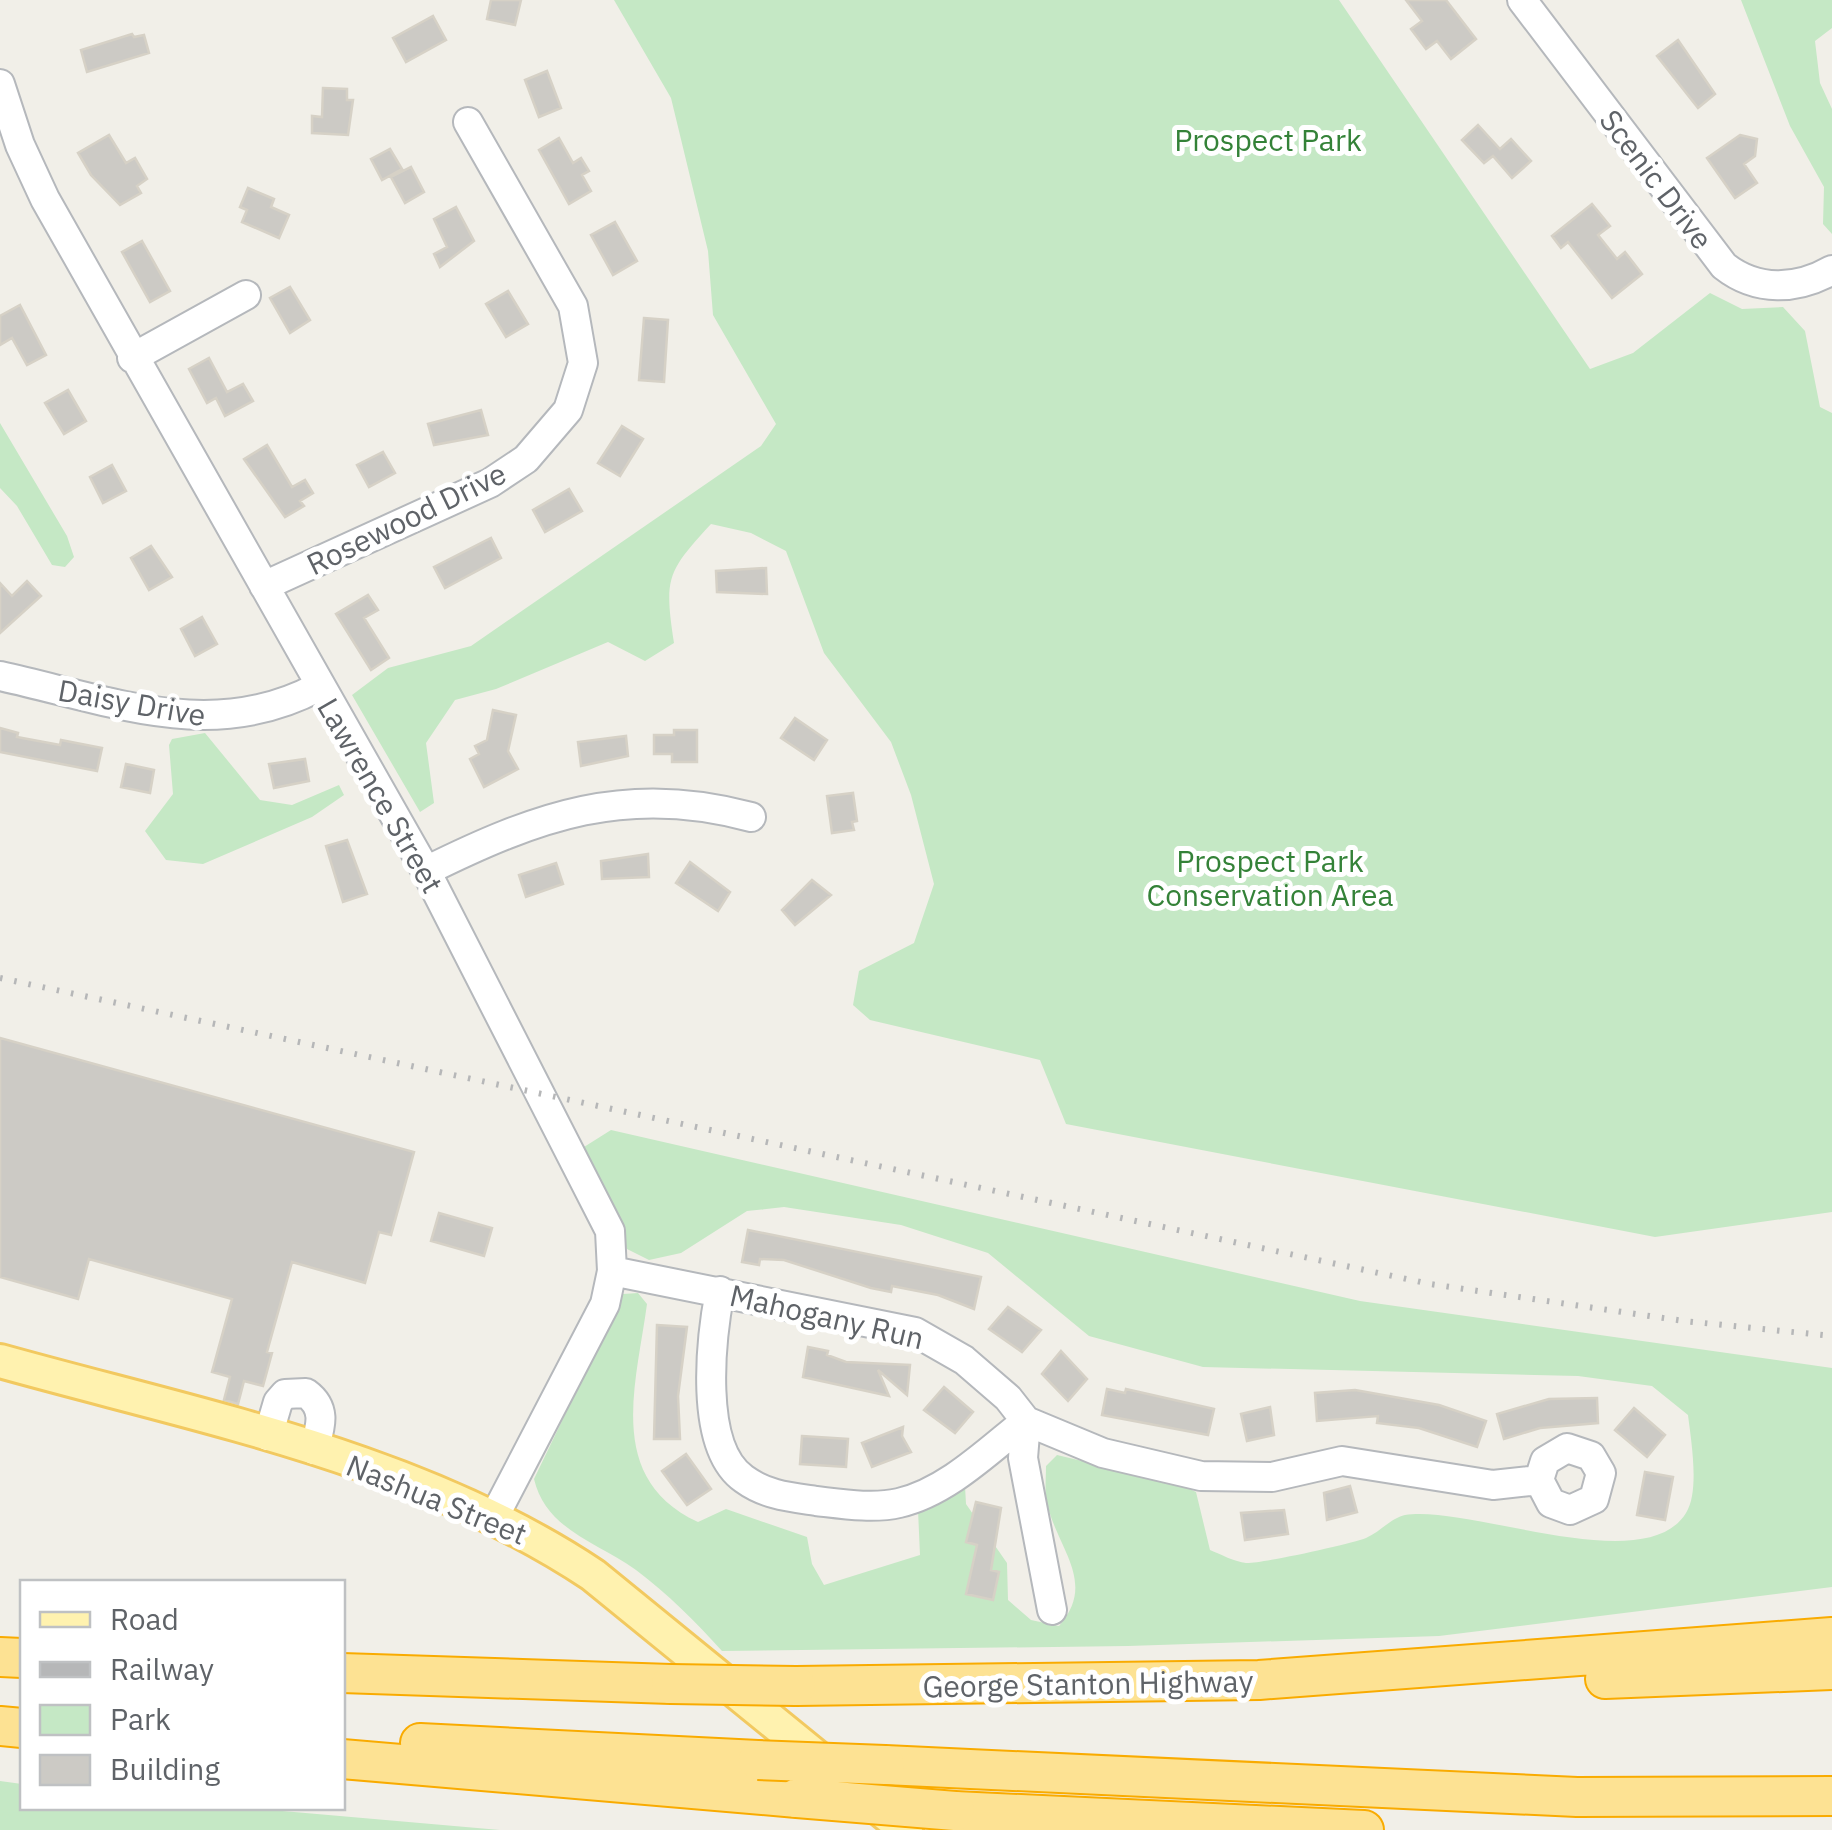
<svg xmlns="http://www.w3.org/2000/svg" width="1832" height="1830" font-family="'IBM Plex Sans',sans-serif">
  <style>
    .green { fill: #c5e8c5 }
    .building { fill: #cccac5; stroke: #d6d1c6; stroke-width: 2.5 }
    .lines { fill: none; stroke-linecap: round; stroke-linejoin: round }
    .minor-casing { stroke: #b5b8bc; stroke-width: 32 }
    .major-casing { stroke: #f2c960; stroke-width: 38 }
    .highway-casing { stroke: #f9ab00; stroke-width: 42 }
    .minor { stroke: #fff; stroke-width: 28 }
    .major { stroke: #fff2af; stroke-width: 32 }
    .highway { stroke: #fde293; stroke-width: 38 }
    .rail { stroke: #b6b7b8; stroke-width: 6; stroke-dasharray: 2.5 12; stroke-linecap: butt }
    .highway-bridge-casing { stroke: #f9ab00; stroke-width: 42; stroke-linecap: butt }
    .highway-bridge { stroke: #fde293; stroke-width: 38 }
    .labels { text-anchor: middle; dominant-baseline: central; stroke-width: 10; stroke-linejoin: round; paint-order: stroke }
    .park-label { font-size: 30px; fill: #348238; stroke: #fff }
    .street-label { font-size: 30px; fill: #5f6368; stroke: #fff }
  </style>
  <rect width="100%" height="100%" fill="#f1efe8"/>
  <path class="green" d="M614,0H1339L1590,369L1633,353L1710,293L1742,309L1783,307L1805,331L1820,407L1832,413V1212L1655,1237L1066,1124L1040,1060L870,1020L853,1005L859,971L914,943L934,884L911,795L891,742L824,653L786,551L751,533L711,524C667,572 664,577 674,643L645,661L608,642L496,689L455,700L426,743L434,803L420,812L352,695L388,668L471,646L761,446L776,424L713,315L708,251L671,98Z
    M1741,0H1832V28L1815,41L1820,83L1832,109V234L1823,224L1824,187L1790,126Z
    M0,423L67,536L74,557L65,567L52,565L17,506L0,488Z
    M205,733L260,800L292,805L339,785L344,795L312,817L203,864L166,860L145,831L173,794L169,745L172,739Z
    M611,1130L1360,1301L1832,1368V1587L1439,1636L1128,1646L722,1651C696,1622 668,1594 636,1570C597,1542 546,1530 534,1479L623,1294L638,1293L647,1304C636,1385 605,1479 698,1522L726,1509L807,1537L812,1564L824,1585L920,1555L918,1510L942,1491L965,1486L966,1504L1007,1563L1008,1600L1031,1620L1059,1626C1099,1581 1054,1546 1046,1498C1045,1488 1046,1476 1046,1466L1057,1455L1179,1484L1196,1492L1210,1550C1220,1554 1235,1562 1246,1563C1260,1564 1351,1544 1366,1538C1380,1532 1391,1518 1405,1515C1468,1504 1645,1580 1686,1513C1700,1491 1691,1440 1688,1415L1652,1386L1578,1376L1203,1367L1089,1336L988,1253L901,1225L784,1207L747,1211L681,1253L649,1260L627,1249L584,1147Z
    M0,1781L22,1784V1808H247L500,1830H0Z"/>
  <path class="building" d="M491,0H521L515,25L487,19Z
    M1406,0H1446L1476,39L1451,59L1437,41L1426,49L1411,29L1422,21Z
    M433,16L446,40L406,62L393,38Z
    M132,34L134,37L144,35L149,53L87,72L81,50Z
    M1678,40L1715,94L1698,108L1657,56Z
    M547,71L561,108L539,117L525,80Z
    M323,88L347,89V100H353L348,135L312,133V116L322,117Z
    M1478,125L1500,149L1511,139L1531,161L1512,178L1493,156L1484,163L1462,140Z
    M109,135L126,163L135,158L147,179L137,186L141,193L120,205L91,175L78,153Z
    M1740,135L1757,139L1755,156L1744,164L1757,183L1735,198L1707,158Z
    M559,138L573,163L581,158L589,171L582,175L591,191L569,204L539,150Z
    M390,149L402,169L382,180L371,159Z
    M411,167L424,192L405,203L391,177Z
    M248,188L274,199L271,207L289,215L279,238L242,222L247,210L240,207Z
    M1592,204L1610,226L1598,235L1617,259L1625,252L1642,274L1612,298L1568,242L1561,248L1552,236Z
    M456,207L474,241L440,267L434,254L447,247L434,219Z
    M615,222L637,261L613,275L591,235Z
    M142,241L170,291L150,302L122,252Z
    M290,287L310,320L290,333L270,298Z
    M508,291L528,324L506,337L486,304Z
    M20,305L46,355L27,365L12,338L0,345V316Z
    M644,318L668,320L664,382L639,380Z
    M209,358L227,392L243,384L253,401L225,416L216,398L207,403L189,369Z
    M68,390L86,421L64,434L45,403Z
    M481,410L488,435L434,445L428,424Z
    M622,426L643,439L620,476L598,463Z
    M267,445L292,487L305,480L313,493L300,501L304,506L285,517L244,459Z
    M383,452L395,473L369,487L357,465Z
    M112,465L126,491L103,503L90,477Z
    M569,489L582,511L545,532L533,510Z
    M491,538L501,558L445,588L434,567Z
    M151,546L172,577L149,590L131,558Z
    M766,568L767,594L717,592L716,571Z
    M27,581L41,596L0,633V583L12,596Z
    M368,595L378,610L364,618L389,658L371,670L336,614Z
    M202,617L217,644L195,656L181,629Z
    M493,710L516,715L508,751L518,769L484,787L470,759L479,754L475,746L487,740Z
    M795,718L827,740L814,760L781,738Z
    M0,728L18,733L17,737L60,745L61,740L102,748L97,771L0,752Z
    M674,730H697V762H672V754H654V735H674Z
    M626,736L628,756L581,766L578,742Z
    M305,759L309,781L274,788L269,764Z
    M126,764L154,770L150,793L121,787Z
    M853,793L857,821L852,822L854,830L832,833L827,796Z
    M347,840L367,894L343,902L326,846Z
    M648,854L649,877L602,879L601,861Z
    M690,862L730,892L718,911L676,883Z
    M556,863L563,884L526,897L519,875Z
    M812,880L831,895L795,925L782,910Z
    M0,1038L414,1152L391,1235L379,1232L365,1283L292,1262L267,1352L272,1353L263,1386L244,1381L238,1404L224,1400L230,1377L212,1372L232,1299L89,1259L78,1299L0,1277Z
    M439,1213L492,1228L484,1256L431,1241Z
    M748,1230L981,1277L974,1309L938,1295L892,1286L891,1292L871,1288L784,1260L760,1259L759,1265L742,1262Z
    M1008,1307L1041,1330L1022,1352L989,1329Z
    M657,1325L687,1327L678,1396L680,1439H654Z
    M808,1347L828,1351L827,1355L846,1362L910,1365L907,1395L878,1370L889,1396L803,1377Z
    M1061,1351L1087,1379L1068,1401L1042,1374Z
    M944,1387L973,1412L955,1433L924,1410Z
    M1107,1389L1125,1393L1126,1389L1214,1409L1208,1435L1102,1415Z
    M1355,1390L1439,1405L1486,1421L1477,1447L1419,1428L1377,1423L1378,1416L1317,1421L1315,1393Z
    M1597,1398L1598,1423L1540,1428L1504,1439L1497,1414L1549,1399Z
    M1270,1407L1274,1435L1247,1441L1241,1414Z
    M1634,1408L1665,1435L1647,1457L1615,1430Z
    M903,1427L902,1436L911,1452L872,1467L862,1443Z
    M802,1436L848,1439L846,1467L800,1464Z
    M686,1454L711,1489L687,1505L662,1471Z
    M1645,1472L1673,1477L1665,1520L1637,1515Z
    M1350,1486L1357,1512L1327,1520L1324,1493Z
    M976,1502L1001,1508L991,1570L999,1572L993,1600L966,1594L977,1545L966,1542Z
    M1284,1510L1288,1534L1245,1540L1241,1513Z"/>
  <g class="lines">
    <defs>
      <path id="minor" d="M1522,0L1724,266C1757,292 1797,290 1832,270
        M0,84L20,145L45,199L426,871L610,1231L612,1271L605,1304L494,1517
        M132,358L246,295
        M264,586L490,483L526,459L568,410L583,363L573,306L468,122
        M0,676C110,700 212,744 318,687
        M426,871C537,816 627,783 751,817
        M612,1271L915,1332L964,1360L1008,1398L1026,1421L1103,1453L1201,1476L1272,1477L1342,1461L1493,1485L1539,1480L1551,1503L1570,1510L1594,1499L1601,1473L1591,1456L1567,1448L1545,1461L1539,1480
        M720,1291C711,1338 698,1447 744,1479C766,1495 789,1497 816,1501C842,1504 873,1509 899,1503C947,1492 989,1450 1026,1421
        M1026,1421L1023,1458L1052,1610
        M268,1436L278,1402L285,1394L306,1393C328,1409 320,1428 314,1450"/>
      <path id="major" d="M0,1361C200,1417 418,1458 593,1575L906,1830"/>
      <path id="highway" d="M0,1657L22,1658
        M342,1673L671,1684
        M1605,1679L1832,1670
        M796,1686L1259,1680L1832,1637
        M0,1726L22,1728
        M420,1743L758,1760
        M342,1759L797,1798
        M885,1765L1577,1797L1832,1796
        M955,1811L1364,1830"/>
    </defs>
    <use href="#minor" class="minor-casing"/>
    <use href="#major" class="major-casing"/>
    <use href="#highway" class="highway-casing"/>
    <use href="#minor" class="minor"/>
    <use href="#major" class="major"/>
    <use href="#highway" class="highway"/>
    <path class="rail" d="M0,978L1430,1284L1684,1321L1832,1336"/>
    <defs>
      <path id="highway-bridge" d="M671,1684L796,1686
        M758,1760L885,1765
        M797,1798L955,1811"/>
    </defs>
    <use href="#highway-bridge" class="highway-bridge-casing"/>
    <use href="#highway-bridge" class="highway-bridge"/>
  </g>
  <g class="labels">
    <g class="park-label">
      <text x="1268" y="139">Prospect Park</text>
      <text x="1270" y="860">Prospect Park<tspan x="1270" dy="34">Conservation Area</tspan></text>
    </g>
    <g class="street-label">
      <text transform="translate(1657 179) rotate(53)">Scenic Drive</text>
      <text transform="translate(406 518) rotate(-26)">Rosewood Drive</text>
      <text transform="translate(132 702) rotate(10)">Daisy Drive</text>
      <text transform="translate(381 795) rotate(60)">Lawrence Street</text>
      <text transform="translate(827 1316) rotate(13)">Mahogany Run</text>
      <text transform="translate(437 1499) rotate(22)">Nashua Street</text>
      <text transform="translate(1088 1683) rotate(-1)">George Stanton Highway</text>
    </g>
  </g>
  <rect x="20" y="1580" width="325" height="230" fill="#ffffff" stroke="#bfc1c3" stroke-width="2.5"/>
  <rect x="40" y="1612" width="50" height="15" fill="#fff2af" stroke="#bfc1c3" stroke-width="2.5"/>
  <text x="110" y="1630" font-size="30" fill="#5f6368">Road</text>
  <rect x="40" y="1662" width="50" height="15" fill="#b6b7b8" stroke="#bfc1c3" stroke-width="2.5"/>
  <text x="110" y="1680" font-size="30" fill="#5f6368">Railway</text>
  <rect x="40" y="1705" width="50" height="30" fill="#c5e8c5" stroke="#bfc1c3" stroke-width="2.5"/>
  <text x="110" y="1730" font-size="30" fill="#5f6368">Park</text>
  <rect x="40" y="1755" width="50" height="30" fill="#cccac5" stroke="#bfc1c3" stroke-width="2.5"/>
  <text x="110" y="1780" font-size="30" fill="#5f6368">Building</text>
</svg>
